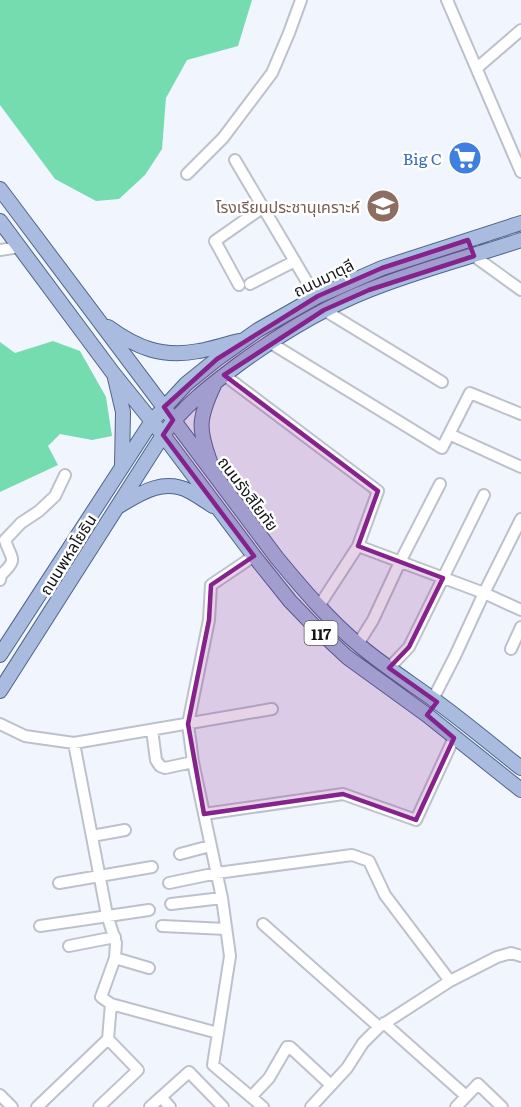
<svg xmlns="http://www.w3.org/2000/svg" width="521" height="1107" font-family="Literata,'Noto Sans Thai',serif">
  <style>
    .forest { fill: #75dcb0 }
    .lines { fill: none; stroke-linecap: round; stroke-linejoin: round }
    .minor-casing { stroke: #bcc1cc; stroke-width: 14 }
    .major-casing { stroke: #4f648c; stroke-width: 16 }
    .minor { stroke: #fff; stroke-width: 10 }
    .major { stroke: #a9bce0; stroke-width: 14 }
    .marked { fill: #85228b; fill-opacity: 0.2; stroke: #85228b; stroke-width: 4.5; stroke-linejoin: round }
    .labels { text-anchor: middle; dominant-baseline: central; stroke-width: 5; stroke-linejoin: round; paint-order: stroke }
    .shield { fill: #fff; stroke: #595a5d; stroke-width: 1.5 }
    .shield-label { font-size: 15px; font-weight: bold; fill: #121317 }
    .shop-label { font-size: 16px; fill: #366cbe; stroke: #fff; text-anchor: end }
    .education-label { font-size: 16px; fill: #785e54; stroke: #fff; text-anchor: end }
    .street-label { font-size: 16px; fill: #121317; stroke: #fff }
  </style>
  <rect width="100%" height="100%" fill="#f1f5fe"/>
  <path class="forest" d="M0,0H252L238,46L187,60L166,98L162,149L145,175L119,199L96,201L55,179L0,105Z
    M53,341L80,351L106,397L112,436L92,440L60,434L48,446L58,465L0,492V342L15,353Z"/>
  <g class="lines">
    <defs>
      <path id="minor" d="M447,0L521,172
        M477,68L521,30
        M235,160L316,297
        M187,174L223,138L272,73L289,33L301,0
        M0,250L19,247
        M474,256L521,290
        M250,284L295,261
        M239,285L215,241L262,208
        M324,310L442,382
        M269,342L442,448L470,393L521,414
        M224,375L378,491L358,546L319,606
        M449,434L521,467
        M358,546L484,593L521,610
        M254,556L211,585L209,620L188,724L193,762L222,898L230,956L213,1065L263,1107
        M0,580L1,575C19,558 11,560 5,540L21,523L39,511L55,496L65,475
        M358,644L373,620L400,562L440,484
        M511,649L521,627
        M389,668L409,647L484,495
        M433,699L455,656L484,593L521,519
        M0,724L25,736L74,743L272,709
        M152,730L156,760L160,766L165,768L193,762
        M74,743L107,915L116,943L115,958L101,997L111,1004L108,1039
        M204,814L343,794L416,820L454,738
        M92,836L125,830
        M180,854L210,846
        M59,883L152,867
        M169,883L217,873L352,855L369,861L385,895L450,981
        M171,904L222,898
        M263,924L379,1027
        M40,926L149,910
        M162,926L226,929
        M69,946L115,937
        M115,958L149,968
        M111,1004L218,1033
        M384,1023L466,1096
        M0,1095L12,1107
        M161,1097L170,1107
        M251,1097L269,1078L287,1047H290L331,1085
        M37,1107L108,1039L138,1070L99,1107
        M150,1107L189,1072L223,1107
        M311,1107L347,1068L363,1043L379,1027L450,981L497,957L511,953L521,956
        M456,1107L478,1084L502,1107"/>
      <path id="major" d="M0,189L277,558C302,588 328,619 359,645C384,666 411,683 437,702C466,723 493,746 521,768
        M0,221L113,373L163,435L254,556L290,601L317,629L347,657L427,715L521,790
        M108,327C137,348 162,358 199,351C212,349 225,344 239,341
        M115,378L123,412L122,466
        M211,464C198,429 198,419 214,385
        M119,506C141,493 163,478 189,491C197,495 205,501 213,506
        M0,655L152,421L186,384L217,359L258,330L318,296L382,268L521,223
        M0,691L163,435C183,406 211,385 239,364C279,335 323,308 369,290C418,270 471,257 521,240"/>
    </defs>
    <use href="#minor" class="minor-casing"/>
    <use href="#major" class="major-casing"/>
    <use href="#minor" class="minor"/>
    <use href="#major" class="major"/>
  </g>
  <path class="marked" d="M468,240L474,256L369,290L324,310L224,375L378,491L358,546L443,578L409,647L389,668L437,702L427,715L454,738L416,820L343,794L204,814L188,724L209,620L211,585L254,556L163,435L173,420L164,407L217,359L318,296L382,268Z"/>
  <defs>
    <symbol id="supermarket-disc" viewBox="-11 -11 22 22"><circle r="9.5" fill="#3f7fe0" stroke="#fff"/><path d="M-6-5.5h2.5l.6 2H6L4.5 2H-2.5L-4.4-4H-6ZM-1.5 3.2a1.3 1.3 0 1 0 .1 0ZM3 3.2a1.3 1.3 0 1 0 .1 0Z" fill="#fff"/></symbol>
    <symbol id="school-disc" viewBox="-11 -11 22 22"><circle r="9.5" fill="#8d6e63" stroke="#fff"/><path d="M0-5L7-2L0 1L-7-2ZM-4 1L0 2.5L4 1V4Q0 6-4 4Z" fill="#fff"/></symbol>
  </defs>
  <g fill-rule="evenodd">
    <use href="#supermarket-disc" x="446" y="139" width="38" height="38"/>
    <use href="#school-disc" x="364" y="187" width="38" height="38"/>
  </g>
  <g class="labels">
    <rect class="shield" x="304.5" y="621" width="33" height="24" rx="4.5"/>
    <g class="shield-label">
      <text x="321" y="633">117</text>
    </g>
    <g class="shop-label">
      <text x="442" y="158">Big C</text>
    </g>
    <g class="education-label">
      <text x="360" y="206">โรงเรียนประชานุเคราะห์</text>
    </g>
    <g class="street-label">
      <text transform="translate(323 277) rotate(-26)">ถนนมาตุลี</text>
      <text transform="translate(249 493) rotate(53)">ถนนรังสิโยทัย</text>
      <text transform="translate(67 554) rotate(-58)">ถนนพหลโยธิน</text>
    </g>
  </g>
</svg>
